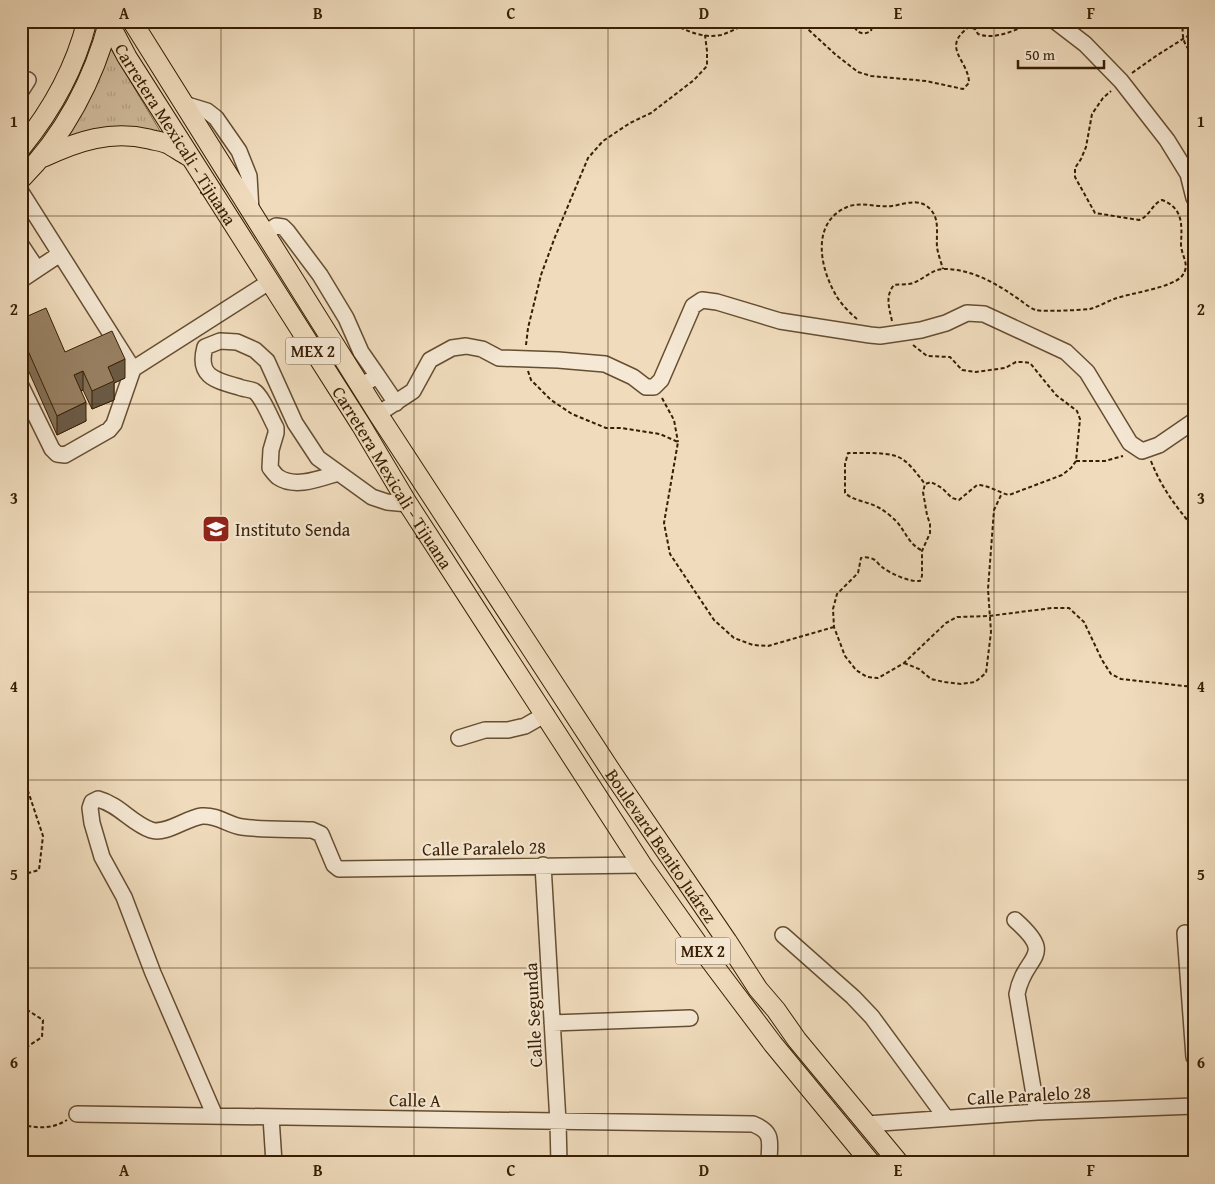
<svg xmlns="http://www.w3.org/2000/svg" width="1215" height="1184" font-family="'Gentium Book Plus',serif">
  <style>
    .grass { fill: url(#grass-tufts); stroke: #846d50 }
    .lines { fill: none; stroke-linecap: round; stroke-linejoin: round }
    .minor-casing { stroke: #664e31; stroke-width: 18 }
    .major-casing { stroke: #381e02; stroke-width: 21 }
    .path { stroke: #381e02; stroke-width: 2; stroke-dasharray: 4 2.5; stroke-linecap: butt }
    .minor { stroke: #f5e8d4; stroke-width: 15 }
    .major { stroke: #f0dcbd; stroke-width: 19 }
    .wall { fill: #836f55; stroke: #381e02 }
    .shaded-wall { fill: #6a5a45; stroke: #381e02 }
    .building { fill: #988163; stroke: #381e02 }
    .grid { fill: none; stroke: #381e02; stroke-width: 1; stroke-opacity: 0.55 }
    .labels { text-anchor: middle; dominant-baseline: central; stroke-width: 4.5; stroke-linejoin: round; paint-order: stroke }
    .shield { fill: #f5e8d4; stroke: #715b41; stroke-width: 1 }
    .shield-label { font-size: 16px; font-weight: bold; fill: #381e02 }
    .street-label { font-size: 18px; fill: #381e02; stroke: #f5e8d4 }
    .poi-label { font-size: 18px; fill: #381e02; stroke: #f5e8d4; text-anchor: start }
    .neatline { fill: none; stroke: #381e02; stroke-width: 2 }
    .grid-label { font-size: 16px; text-anchor: middle; font-weight: bold; fill: #381e02 }
  </style>
  <defs>
    <pattern id="grass-tufts" width="24" height="20" patternUnits="userSpaceOnUse" patternTransform="scale(1.25)"><rect width="24" height="20" fill="#d1bc9d"/><path d="M3 7l-1-3M5 7V3M7 7l1-3M15 17l-1-3M17 17v-4M19 17l1-3" fill="none" stroke="#b4a186"/></pattern>
  </defs>
  <rect width="100%" height="100%" fill="#f0dcbd"/>
  <filter id="stains"><feTurbulence type="fractalNoise" baseFrequency=".004" numOctaves="4"/><feColorMatrix values="0 0 0 0 .2 0 0 0 0 .09 0 0 0 0 .02 0 0 0 .5 -.17"/></filter>
  <radialGradient id="worn" r=".72"><stop offset=".6" stop-color="#630" stop-opacity="0"/><stop offset="1" stop-color="#630" stop-opacity=".3"/></radialGradient>
  <path class="grass" d="M111,49L163,136L65,142C84,112 100,82 111,49Z"/>
  <g class="lines">
    <defs>
      <path id="minor" d="M1055,21L1085,44L1121,81L1167,140L1188,174L1194,198
        M21,91L28,80
        M184,104L207,111L216,118L239,151L249,176L251,211
        M21,192L133,369L269,282
        M264,234L276,226L283,227L287,231L320,275L346,318L361,352L377,375
        M21,245L37,269
        M21,280L60,254
        M369,381L377,375L396,403
        M21,386L52,449L57,454L65,455L109,430L114,424L133,369
        M378,414L413,391L430,360L452,348L466,346L482,349L499,358L558,360L605,364L633,377L646,387H654L661,380L693,306L702,300L717,302L780,321L870,335L880,336L921,330L946,323L967,313L984,314L1066,352L1087,372L1130,443L1142,451L1159,445L1194,421
        M338,473C321,478 295,489 278,477C275,475 272,470 270,468L271,450L276,433V428C271,419 262,396 254,391C250,389 243,389 239,387C214,380 197,376 205,347L220,341L237,342L255,350L267,361L295,423L318,458L372,497L387,502L408,504
        M459,738L485,730H508L525,726L546,714
        M543,865L558,1122L559,1163
        M1015,920C1058,958 1024,954 1017,994L1037,1112
        M1185,933L1194,1057
        M783,935L853,997L872,1017L946,1118
        M552,1023L690,1018
        M77,1114L753,1124C775,1133 769,1142 769,1163
        M215,1116L153,973L124,897L102,857L92,823L90,808L92,802L98,799C120,805 131,823 151,830C166,835 186,818 202,816C219,815 227,825 242,827C265,830 289,829 312,830L321,834L334,865L339,869L642,865
        M271,1117L274,1163
        M867,1124L1037,1112L1194,1106"/>
      <g id="major">
        <path id="s1" d="M108,21L127,57L361,425L408,504L642,865L703,951L773,1044L871,1163"/>
        <path id="s2" d="M132,21L378,414L613,774L727,941L758,989L776,1010L797,1040L899,1163"/>
        <path d="M21,148C52,110 75,69 87,21"/>
        <path d="M44,157C78,141 111,130 149,139C155,141 162,141 168,144C175,148 181,152 188,156"/>
        <path d="M21,179C64,136 94,79 109,21"/>
      </g>
    </defs>
    <use href="#minor" class="minor-casing"/>
    <use href="#major" class="major-casing"/>
    <path class="path" d="M669,21C683,30 703,39 721,35C732,32 742,24 754,23C766,22 778,28 788,21
      M799,21L836,55L858,72L871,76L926,81L963,89L969,83C969,60 940,48 969,27L975,29L978,34C1000,42 1021,24 1043,22
      M852,21C855,31 861,37 871,31L873,21
      M1183,21C1182,36 1182,44 1194,55
      M1132,73L1156,56L1194,32
      M857,319C850,313 842,305 837,297C820,269 810,223 847,207C861,201 877,208 892,206C906,204 920,197 931,210C940,220 936,235 937,247C938,254 941,262 943,269
      M892,321C889,307 885,296 894,285C900,284 908,285 913,283C924,279 932,269 944,269C970,269 994,282 1014,296C1021,300 1029,308 1036,310C1043,312 1082,310 1090,309C1098,307 1106,302 1114,299C1130,293 1172,288 1182,276C1191,265 1181,256 1181,244C1182,224 1183,208 1162,200C1152,204 1150,216 1139,220L1095,213L1075,177V168L1081,159L1086,147L1092,114L1103,98L1111,91
      M526,345L528,328L541,275L555,237L588,158L603,141L630,123L651,113L694,80L707,66V51L705,35
      M913,345L927,356L950,357L962,370L976,372L1005,368L1016,362H1023L1030,363L1056,395L1077,411L1080,419L1076,461L1071,468L1062,475L1009,495C997,492 989,485 977,485L959,500L952,498L942,488L931,482L925,484L923,492L927,515L930,524V533L922,551V576L920,581C909,582 891,574 882,567C879,565 876,560 873,559C869,557 864,557 861,558L858,573L837,594L833,609L834,627L845,656L856,670L867,677L878,678L904,663L946,623L957,617L989,616L1052,608H1069L1084,622L1102,660L1111,674L1121,679L1194,687
      M528,371L531,380L551,400L572,414L606,428H621L660,434L678,442L664,523L670,554L714,620L734,638L753,645L768,646L834,627
      M662,398L674,420L678,442
      M1076,461H1105L1123,456
      M1151,461C1161,487 1176,507 1194,528
      M921,550C908,543 906,532 896,521C892,517 886,512 881,509C869,501 855,502 845,493V464L848,453C863,453 882,452 896,456C908,460 917,474 925,484
      M904,663L919,669L931,679L944,682L961,684L975,682L986,673L991,632L988,589L994,510L1002,493
      M21,875L39,870L43,836L24,779
      M21,1006L43,1020L42,1037L21,1051
      M21,1124C38,1129 52,1129 67,1120"/>
    <use href="#minor" class="minor"/>
    <use href="#major" class="major"/>
  </g>
  <path class="wall" d="M21,319L65,352L125,378L114,383V400L92,409L83,390L81,391L86,421L57,435L21,354Z"/>
  <path class="shaded-wall" d="M125,359V378L114,383V400L92,409V391L108,367Z
    M83,371V390L74,394V375Z
    M86,402V421L57,435V416Z"/>
  <path class="building" d="M46,308L65,352L112,331L125,359L108,367L114,381L92,391L83,371L74,375L86,402L57,416L21,335V319Z"/>
  <path class="grid" d="M221,21V1163M414,21V1163M608,21V1163M801,21V1163M994,21V1163M21,216H1194M21,404H1194M21,592H1194M21,780H1194M21,968H1194"/>
  <defs>
    <symbol id="school-square" viewBox="-11 -11 22 22"><rect x="-9" y="-9" width="18" height="18" rx="4" fill="#8f2418" stroke="#f5e8d4"/><path d="M0-5L7-2L0 1L-7-2ZM-4 1L0 2.5L4 1V4Q0 6-4 4Z" fill="#fff"/></symbol>
  </defs>
  <g fill-rule="evenodd">
    <use href="#school-square" x="200" y="513" width="32" height="32"/>
  </g>
  <g class="labels">
    <g class="shield">
      <rect x="285.5" y="337.5" width="55" height="27" rx="4"/>
      <rect x="675.5" y="937.5" width="55" height="27" rx="4"/>
    </g>
    <g class="shield-label">
      <text x="313" y="351">MEX 2</text>
      <text x="703" y="951">MEX 2</text>
    </g>
    <g class="street-label">
      <text stroke="none"><textPath href="#s1" startOffset="132">Carretera Mexicali - Tijuana</textPath></text>
      <text stroke="none"><textPath href="#s1" startOffset="538">Carretera Mexicali - Tijuana</textPath></text>
      <text stroke="none"><textPath href="#s2" startOffset="980">Boulevard Benito Juárez</textPath></text>
      <text transform="translate(484 848) rotate(-1)">Calle Paralelo 28</text>
      <text transform="translate(533 1015) rotate(-93)">Calle Segunda</text>
      <text transform="translate(1029 1095) rotate(-3)">Calle Paralelo 28</text>
      <text transform="translate(415 1100) rotate(1)">Calle A</text>
    </g>
    <g class="poi-label">
      <text x="235" y="529">Instituto Senda</text>
    </g>
  </g>
  <rect width="1215" height="1184" fill="none" stroke="#f0dcbd" stroke-width="55"/>
  <path d="M1018 60v8h86v-8" fill="none" stroke="#381e02" stroke-width="2.5"/>
  <text x="1025" y="60" font-size="15" fill="#381e02" stroke="#f5e8d4" stroke-width="4" paint-order="stroke">50 m</text>
  <rect x="28" y="28" width="1160" height="1128" class="neatline"/>
  <g class="grid-label">
    <text x="124" y="19">A</text>
    <text x="318" y="19">B</text>
    <text x="511" y="19">C</text>
    <text x="704" y="19">D</text>
    <text x="898" y="19">E</text>
    <text x="1091" y="19">F</text>
    <text x="14" y="127">1</text>
    <text x="1201" y="127">1</text>
    <text x="14" y="315">2</text>
    <text x="1201" y="315">2</text>
    <text x="14" y="504">3</text>
    <text x="1201" y="504">3</text>
    <text x="14" y="692">4</text>
    <text x="1201" y="692">4</text>
    <text x="14" y="880">5</text>
    <text x="1201" y="880">5</text>
    <text x="14" y="1068">6</text>
    <text x="1201" y="1068">6</text>
    <text x="124" y="1176">A</text>
    <text x="318" y="1176">B</text>
    <text x="511" y="1176">C</text>
    <text x="704" y="1176">D</text>
    <text x="898" y="1176">E</text>
    <text x="1091" y="1176">F</text>
  </g>
  <rect width="100%" height="100%" filter="url(#stains)"/>
  <rect width="100%" height="100%" fill="url(#worn)"/>
</svg>
